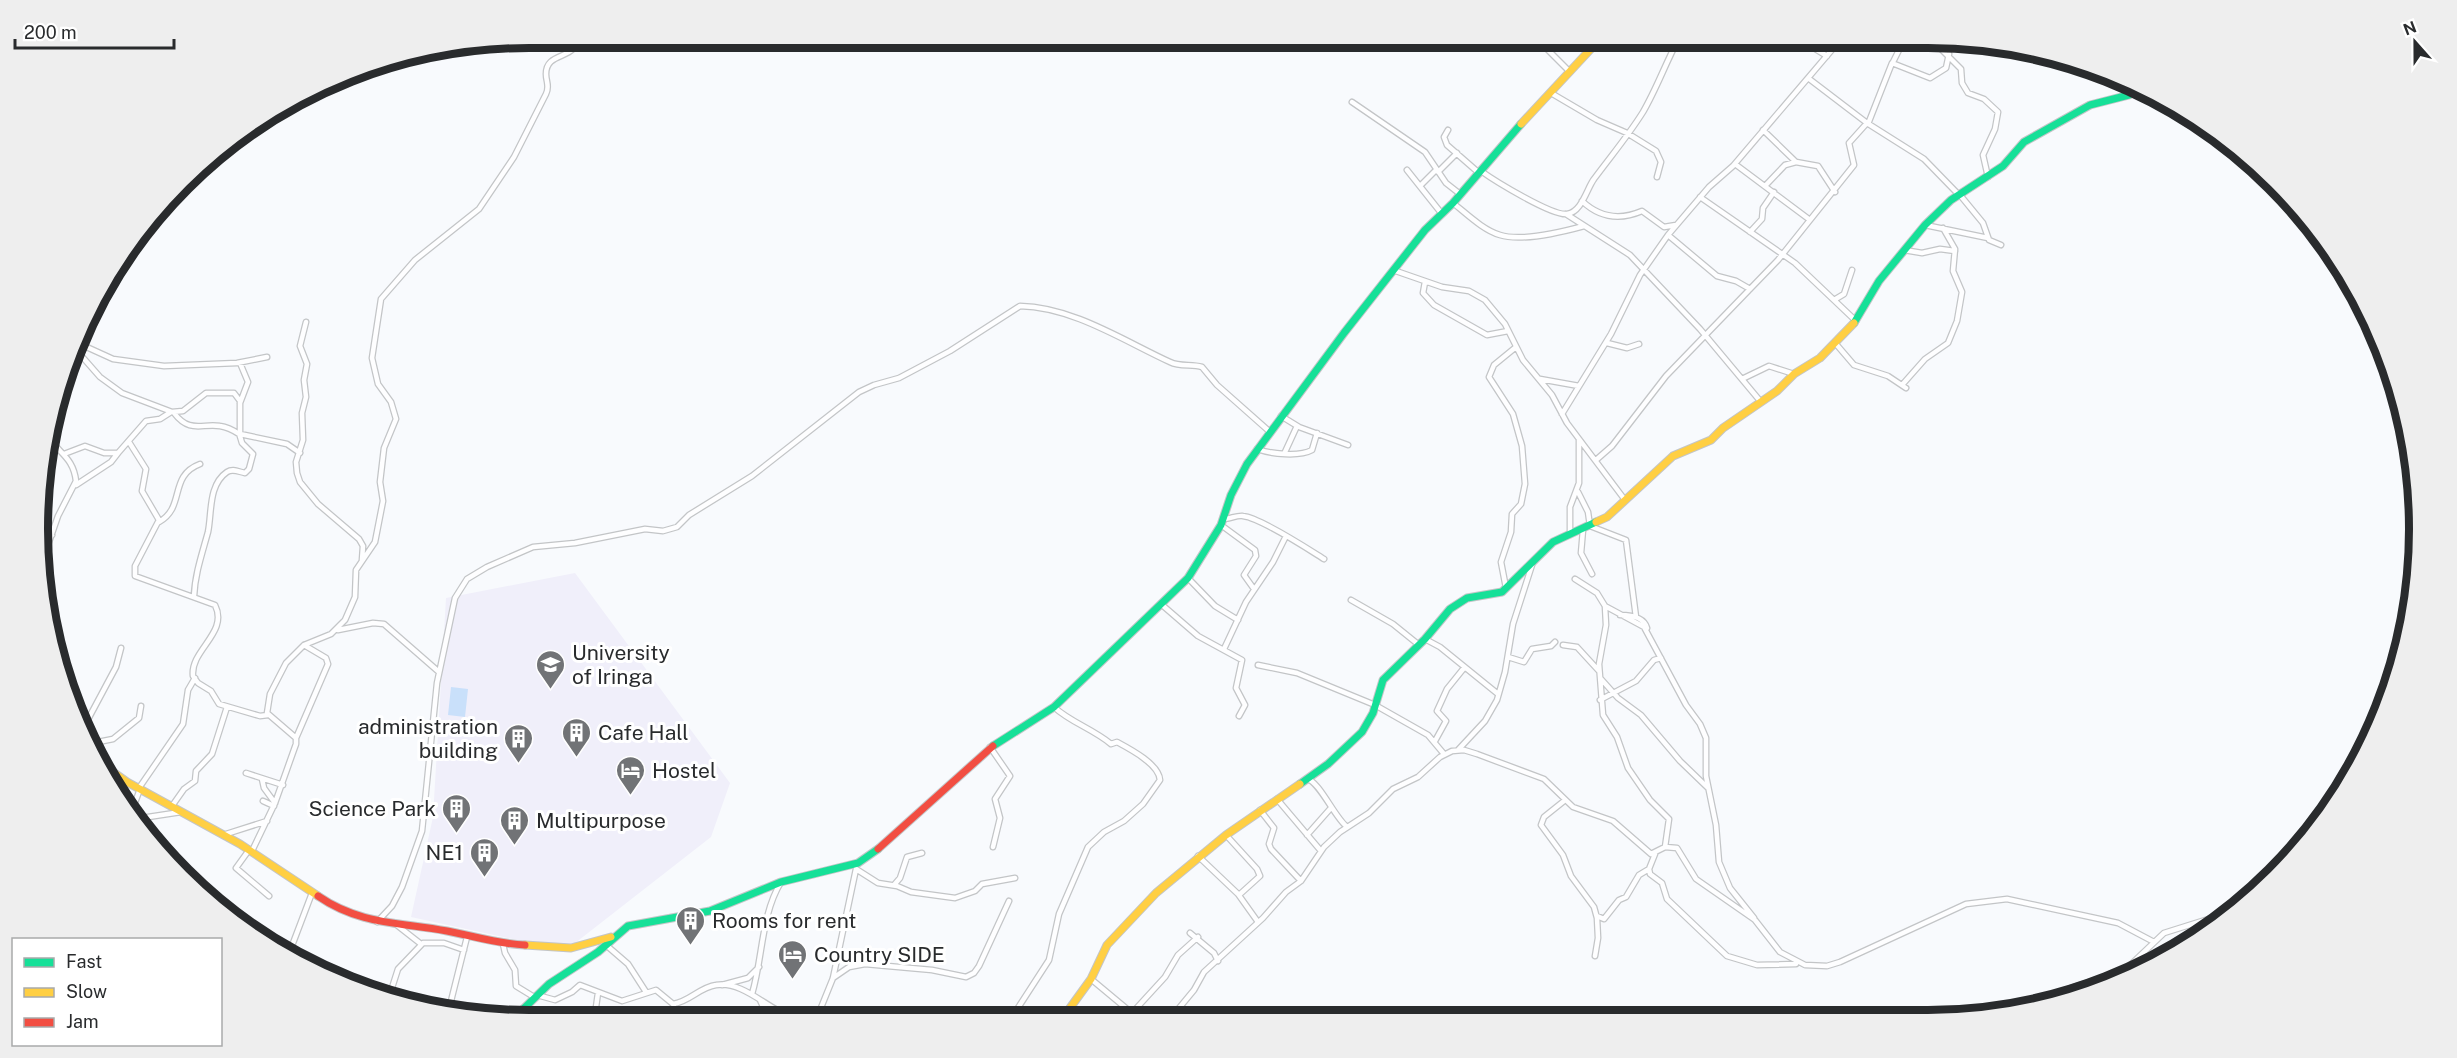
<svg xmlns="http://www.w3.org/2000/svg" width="2457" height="1058" font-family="'Public Sans',sans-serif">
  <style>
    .education { fill: #f0effa }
    .green { fill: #c9e0fa }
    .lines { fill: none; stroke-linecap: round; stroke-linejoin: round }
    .street-casing { stroke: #c3c5c7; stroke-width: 7 }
    .fast-casing { stroke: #c3c5c7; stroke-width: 9 }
    .slow-casing { stroke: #c3c5c7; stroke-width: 9 }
    .jam-casing { stroke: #c3c5c7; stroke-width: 9 }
    .street { stroke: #fefeff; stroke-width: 4.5 }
    .fast { stroke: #16e098; stroke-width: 7 }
    .slow { stroke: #ffcf43; stroke-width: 7 }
    .jam { stroke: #f24e42; stroke-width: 7 }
    .labels { text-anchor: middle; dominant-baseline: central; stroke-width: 6; stroke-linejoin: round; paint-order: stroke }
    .poi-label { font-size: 21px; fill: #292b2d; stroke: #fff; text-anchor: start }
    .rim { fill: none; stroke: #292b2d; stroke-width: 8 }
  </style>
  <rect width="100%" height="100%" fill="#f8fafd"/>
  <path class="education" d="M575,573L730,783L711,837L570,947L522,941L411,917L433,817L446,598Z"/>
  <path class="green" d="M451,687L468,689L465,717L448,715Z"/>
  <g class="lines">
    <defs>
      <path id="street" d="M1536,38L1570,72
        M1634,38L1657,41L1674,47
        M1797,38L1827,56
        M1930,38L1961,69L1962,83L1968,93L1984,99L1998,112L1995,129L1983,155L1988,177
        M1893,62L1905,38
        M1808,78L1867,123L1924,159L1959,195
        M1551,93L1597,120L1627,133L1656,151L1661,162L1657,177
        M1352,102L1425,152L1446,183L1460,194
        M1868,124L1892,63L1930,78L1946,68L1949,54
        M1448,130L1444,137L1447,145L1479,173
        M1763,130L1796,162L1818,166L1835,192
        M1735,164L1810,220
        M1407,170L1442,214
        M1481,171C1495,181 1552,216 1567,214C1582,212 1587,188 1594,179C1611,156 1628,136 1643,112C1657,88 1666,62 1679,38
        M1438,172L1457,153
        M1421,185L1436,170
        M1765,186L1785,165L1796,162
        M1960,195L1983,223L1989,240L2001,245
        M1700,197L1795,263L1856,321
        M1582,201C1600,218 1621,220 1642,211L1664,227L1676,225
        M1453,203C1467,214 1483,230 1500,235C1522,242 1562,232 1584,226
        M1566,214L1630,255L1700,329L1761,402
        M1925,225L1988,238
        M1750,232L1762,219L1763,208L1774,192
        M1668,235L1717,276L1736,281L1750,289
        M1904,250L1922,253L1940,249L1955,251
        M1393,270L1442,287L1469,291L1485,300L1505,324L1523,360L1552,395L1567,423L1625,500
        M1425,282L1423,293L1434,305L1487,335L1508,331
        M1834,300L1844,294L1852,270
        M306,322L300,346L307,364L304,380L306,397L302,413L303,440L296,462L297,473L300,482L318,504L359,539L363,546L362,560
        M1607,343L1627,348L1639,344
        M80,344L113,359L164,366L237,363L267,357
        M1836,344L1854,365L1888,376L1906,388
        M78,352L100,377L122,393L172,412L183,411L206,393H234L240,401V434L287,444L300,453
        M240,363L248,382L240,403
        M1540,379L1579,386
        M1742,379L1769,366L1794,374
        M1902,385L1925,359L1948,343L1957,321L1962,292L1953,271L1955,249L1943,228
        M174,413C190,434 202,423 220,426C227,427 233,430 239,434
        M1562,414L1611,334L1640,275L1668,235L1709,187L1733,166L1842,38
        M1281,416L1299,427L1348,445
        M129,442L146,469L142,491L159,520L135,566V576L215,605C229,633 190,650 193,676L198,683L211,691L219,704L260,716L268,715
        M1257,449C1271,454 1299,457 1312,450L1317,433
        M1285,452L1297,426
        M64,454L85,446L104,453H118L146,421L160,419L171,412
        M1596,460L1612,446L1666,376L1778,260L1854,165L1849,143L1867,123
        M76,485L111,462L118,453
        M1578,492L1588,512L1590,526L1626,540L1636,617
        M1224,519C1230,519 1237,515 1243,516C1261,518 1308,549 1324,559
        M159,522C186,507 168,476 200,464
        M38,524L52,535
        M1221,525L1255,550L1256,556L1244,575L1254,589
        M1583,530L1581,553L1592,574
        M1570,534V507L1579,483V440
        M41,565L58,516L76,481C73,455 56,453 47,433
        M1188,578L1215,606L1238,620
        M1575,579L1597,593L1605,606L1644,627L1686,705L1700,724L1706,738V776L1716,825L1719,862L1730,888L1754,918
        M1506,588L1501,562L1511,532L1512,514L1521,504L1525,484L1522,446L1513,414L1489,377L1494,365L1516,347
        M194,596C195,574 202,554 208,532C212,513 208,485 227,472C233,468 239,472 245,473L249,469L253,454L242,443L239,433
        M1351,600L1393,624L1419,645
        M1161,604L1198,636L1242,660L1236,688L1245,705L1239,716
        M1605,606L1606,625L1599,664L1603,715L1617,737L1628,768L1650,800L1669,819L1665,847
        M1620,615C1631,615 1644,617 1647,628
        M338,630L373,623L384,624L439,672
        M1425,639L1440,647L1498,694
        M1563,645L1577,647L1599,671
        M1224,649L1246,602L1273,562L1286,536
        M1508,657L1524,662L1532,649L1551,646L1555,642
        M1258,665L1297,673L1375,705L1428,735L1444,754
        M1601,679L1618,698L1641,715L1680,761L1708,788
        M1600,700L1636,681L1654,660L1661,658
        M85,725L116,667L121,648
        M296,738L328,664L326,658L304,645
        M1435,741L1446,721L1437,711L1447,689L1464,668
        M93,743L113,739L139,718L141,706
        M990,747L1010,776L995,799L1000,818L993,847
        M1458,750L1485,721L1497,700L1505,672L1513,624L1532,565
        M246,773L283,785
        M262,779L264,788L275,803
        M1307,779C1319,781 1334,816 1346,826
        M139,788L183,724L188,690L195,678
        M1277,799L1321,851
        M263,801L274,806
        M1564,801L1544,817L1541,825L1563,855L1571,876L1594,907L1597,918L1598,938L1595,956
        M172,806L184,789L195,781L196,771L212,754L227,707
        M1260,810L1274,828L1269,844L1271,849L1301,881
        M129,811L133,808L140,789
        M135,819L181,812
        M223,835L267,821
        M1226,835L1257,869L1260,876L1239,895
        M1307,835L1330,809
        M249,850L236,868L269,896
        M252,851L275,803L296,744V738L267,713L270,694L286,663L304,645L331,634L345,620L355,597L356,570L375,542L383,501L380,482L384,448L396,419L391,402L378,384L372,358L381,299L415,260L479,209L514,157L546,94C550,86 546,82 546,74C546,56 564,58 573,49C578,45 582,41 588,38
        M1655,854L1649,869L1650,874L1662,883L1667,899L1727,956L1757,965L1796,964
        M1198,856L1238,894L1258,922
        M856,869L878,883L897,886L911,892L955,898L975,891L982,884L1015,878
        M894,885L900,878L907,857L922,853
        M1597,916L1604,919L1619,900L1626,897L1639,875L1649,869
        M377,922L392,906L402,887L422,831L437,683L455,598L467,579L487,567L533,547L575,543L645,529L663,531L677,527L689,515L752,476L859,392L874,385L899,378L950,351L1020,306C1073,307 1124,341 1170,362C1180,367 1191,364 1202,367L1217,385L1270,432
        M398,926L421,944
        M1190,933L1214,953L1218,961
        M503,944L505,953L515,970L516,986L534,997
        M606,945L628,964L646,992
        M290,951L312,893
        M833,978L849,967L865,964L932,970L966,977L974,973L979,966L1009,901
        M1091,979L1139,1019
        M722,985L748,978L759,967
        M361,989L390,994L398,969L423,943H444L464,950
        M598,993L596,1007L603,1020
        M752,994C763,957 761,915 781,882
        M537,995L555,1000L572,992L580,985L622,1001L656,990L673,1004C689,1002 700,987 716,985C737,981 759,1000 777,1010C785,1014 795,1016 804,1020
        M760,1000L769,1020
        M673,1004L678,1020
        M2034,1005L2056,993L2125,970L2164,933L2218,916L2261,889
        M452,1008L450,1005L467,937
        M480,1012L504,1016
        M1132,1013L1165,977L1178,955L1198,937
        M1006,1019L1014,1014L1049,960L1059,914L1088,847L1104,832L1124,821L1143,804L1160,780C1159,764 1130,749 1117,742L1111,744C1093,729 1070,722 1054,707
        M1124,1019L1128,1010
        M1170,1019L1194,990L1204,972L1263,918L1286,892L1301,881L1324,847L1340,832L1369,813L1393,789L1418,777L1440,757L1452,751L1464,750L1477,754L1544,779L1573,807L1613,821L1651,854L1665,847L1677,848L1696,879L1755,920L1780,952L1805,965L1827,966L1840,962L1966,904L2007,899L2118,923L2154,942
        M775,1020L779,1011
        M816,1020L833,978L856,869"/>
      <path id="fast" d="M1854,323L1879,281L1925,225L1951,200L2003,166L2024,142L2090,105L2129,95L2135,86
        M993,746L1054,707L1188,578L1221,525L1231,495L1247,464L1344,333L1425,230L1453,203L1521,124
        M1300,784L1328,764L1362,732L1373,713L1383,680L1425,639L1450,609L1467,598L1502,592L1553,542L1596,522
        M514,1018L549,984L598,952L628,926L710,911L781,882L858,863L878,849"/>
      <path id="slow" d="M1521,124L1601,38
        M1596,522L1607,517L1673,456L1711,440L1723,428L1777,391L1794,374L1820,358L1854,323
        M90,739L113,772L127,782L240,844L318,896
        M525,945L571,948L611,937
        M1062,1019L1091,979L1107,945L1156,893L1226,835L1300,784"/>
      <path id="jam" d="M878,849L993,746
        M318,896C360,925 400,922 447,931C474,936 498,944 525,945"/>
    </defs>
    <use href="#street" class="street-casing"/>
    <use href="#fast" class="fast-casing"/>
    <use href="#slow" class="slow-casing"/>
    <use href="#jam" class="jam-casing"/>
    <use href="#street" class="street"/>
    <use href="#fast" class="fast"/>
    <use href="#slow" class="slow"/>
    <use href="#jam" class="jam"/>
  </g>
  <defs>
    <symbol id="university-pin" viewBox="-11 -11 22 30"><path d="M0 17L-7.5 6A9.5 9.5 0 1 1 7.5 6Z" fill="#717376" stroke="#fff"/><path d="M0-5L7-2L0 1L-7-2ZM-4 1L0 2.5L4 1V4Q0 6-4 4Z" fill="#fff"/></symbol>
    <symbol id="building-pin" viewBox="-11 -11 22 30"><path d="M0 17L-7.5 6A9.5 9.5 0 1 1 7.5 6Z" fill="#717376" stroke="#fff"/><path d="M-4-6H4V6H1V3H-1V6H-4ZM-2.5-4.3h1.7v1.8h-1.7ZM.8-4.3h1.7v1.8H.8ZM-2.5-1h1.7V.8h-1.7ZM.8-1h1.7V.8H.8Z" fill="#fff"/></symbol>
    <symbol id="hotel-pin" viewBox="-11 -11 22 30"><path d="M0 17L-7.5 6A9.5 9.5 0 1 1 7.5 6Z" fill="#717376" stroke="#fff"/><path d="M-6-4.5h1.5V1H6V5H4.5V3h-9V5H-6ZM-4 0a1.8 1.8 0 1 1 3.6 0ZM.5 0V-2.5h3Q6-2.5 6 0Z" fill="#fff"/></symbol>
  </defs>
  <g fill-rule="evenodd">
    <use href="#university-pin" x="534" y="648" width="33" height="45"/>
    <use href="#building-pin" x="560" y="716" width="33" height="45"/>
    <use href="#building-pin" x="502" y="722" width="33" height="45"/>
    <use href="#hotel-pin" x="614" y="754" width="33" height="45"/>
    <use href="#building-pin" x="440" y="792" width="33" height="45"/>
    <use href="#building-pin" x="498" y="804" width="33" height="45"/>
    <use href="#building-pin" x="468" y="836" width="33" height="45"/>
    <use href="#building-pin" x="674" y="904" width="33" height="45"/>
    <use href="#hotel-pin" x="776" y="938" width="33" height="45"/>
  </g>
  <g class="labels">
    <g class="poi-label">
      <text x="572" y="652">University<tspan x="572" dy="24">of Iringa</tspan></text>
      <text x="498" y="726" text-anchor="end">administration<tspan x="498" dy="24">building</tspan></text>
      <text x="598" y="732">Cafe Hall</text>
      <text x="652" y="770">Hostel</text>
      <text x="436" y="808" text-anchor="end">Science Park</text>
      <text x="536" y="820">Multipurpose</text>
      <text x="463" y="852" text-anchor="end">NE1</text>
      <text x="712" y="920">Rooms for rent</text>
      <text x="814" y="954">Country SIDE</text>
    </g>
  </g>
  <path d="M0 0H2457V1058H0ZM529 48H1928A481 481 0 0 1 2409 529V529A481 481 0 0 1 1928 1010H529A481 481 0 0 1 48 529V529A481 481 0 0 1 529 48Z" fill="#eee" fill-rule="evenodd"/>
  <path class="rim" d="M529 48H1928A481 481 0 0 1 2409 529V529A481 481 0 0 1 1928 1010H529A481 481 0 0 1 48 529V529A481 481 0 0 1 529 48Z"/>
  <rect x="12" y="938" width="210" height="108" fill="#ffffff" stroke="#a9aaab" stroke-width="1.5"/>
  <rect x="24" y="958" width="30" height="9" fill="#16e098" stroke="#a9aaab" stroke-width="1.5"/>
  <text x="66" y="968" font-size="18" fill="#292b2d">Fast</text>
  <rect x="24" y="988" width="30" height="9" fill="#ffcf43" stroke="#a9aaab" stroke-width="1.5"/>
  <text x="66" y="998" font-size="18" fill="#292b2d">Slow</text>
  <rect x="24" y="1018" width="30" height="9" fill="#f24e42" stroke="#a9aaab" stroke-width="1.5"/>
  <text x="66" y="1028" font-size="18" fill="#292b2d">Jam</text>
  <g transform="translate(2415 42) rotate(339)" stroke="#ffffff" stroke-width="4.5" paint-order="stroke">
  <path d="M0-4.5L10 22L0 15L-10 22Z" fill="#292b2d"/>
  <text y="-9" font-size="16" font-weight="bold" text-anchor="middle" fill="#292b2d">N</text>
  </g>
  <path d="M15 39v9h159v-9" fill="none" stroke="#292b2d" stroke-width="3"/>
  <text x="24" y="39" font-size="18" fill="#292b2d" stroke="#ffffff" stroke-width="4.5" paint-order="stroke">200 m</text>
</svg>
